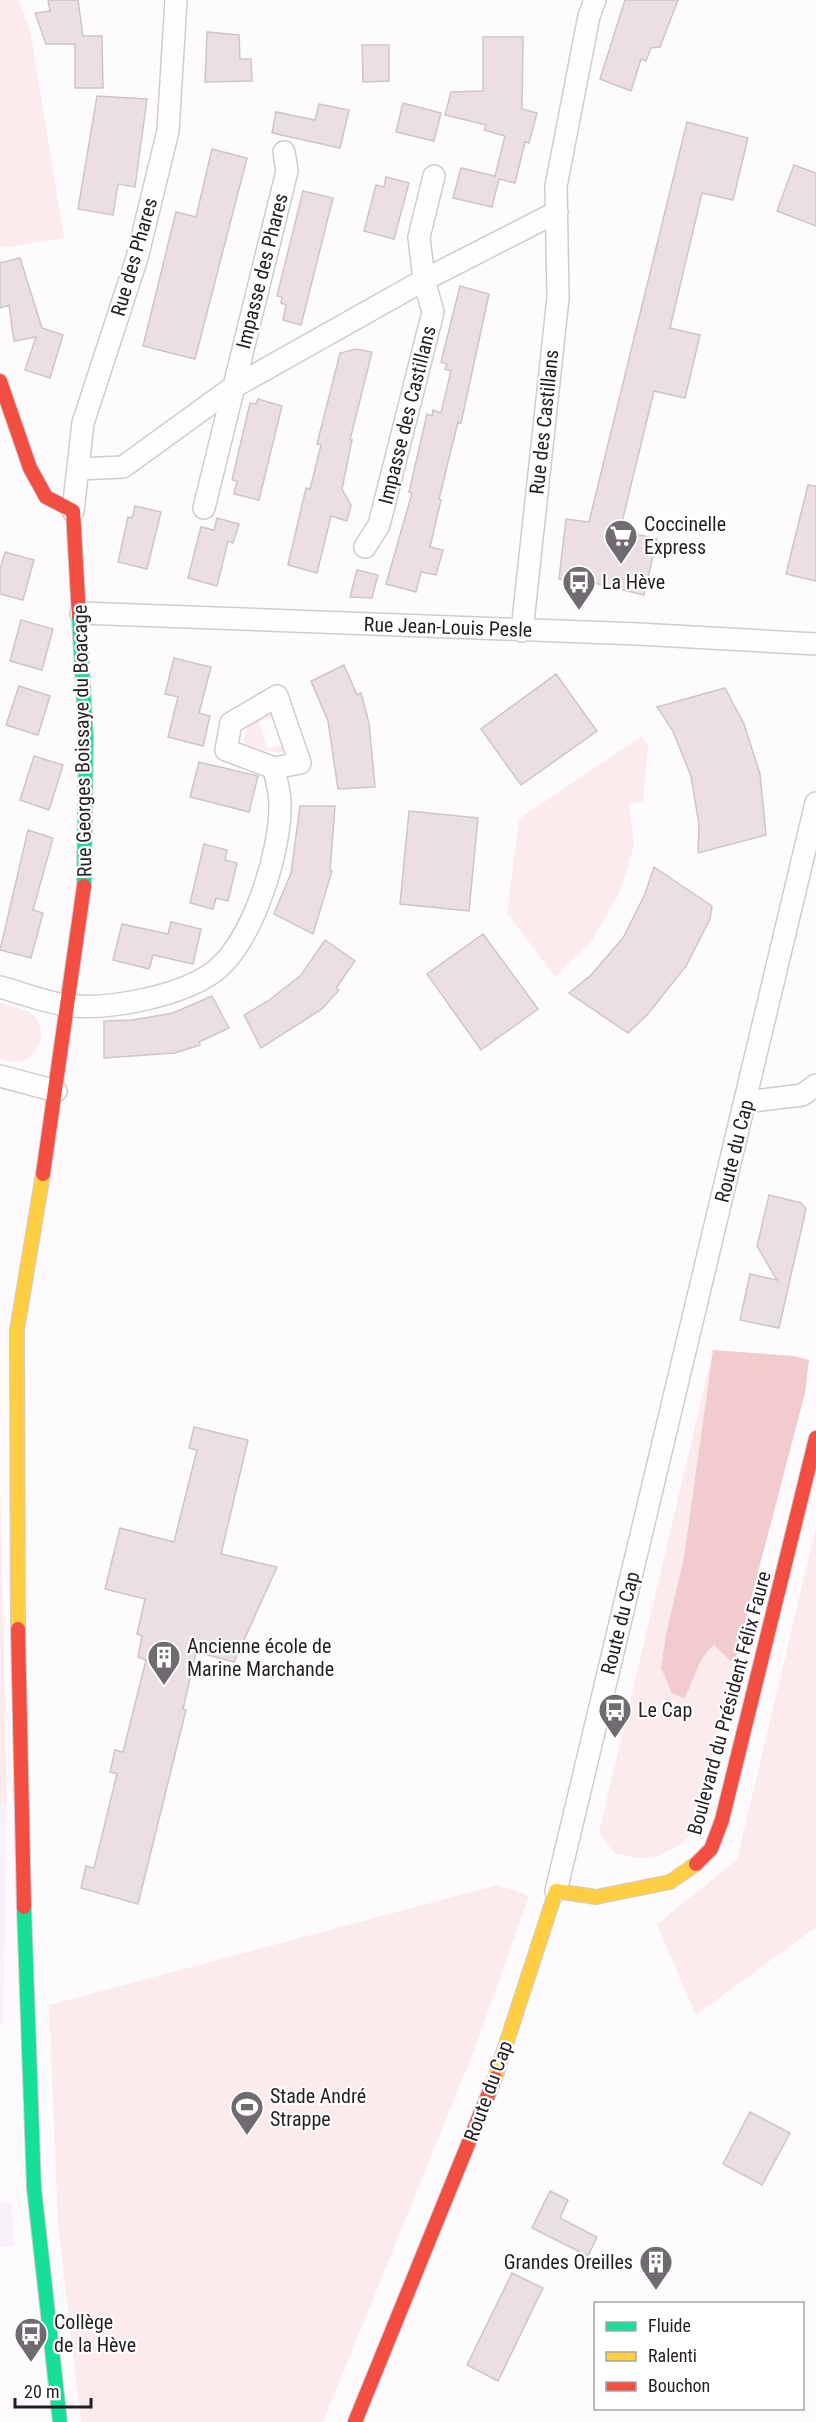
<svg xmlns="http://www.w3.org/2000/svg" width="816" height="2422" font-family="'Roboto Condensed',sans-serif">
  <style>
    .built { fill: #faf0f8 }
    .green { fill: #fbebed }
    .forest { fill: #f2cbcf }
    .building { fill: #ebdee5; stroke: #ccc6c9; stroke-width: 1.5 }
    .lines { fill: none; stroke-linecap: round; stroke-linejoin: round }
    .street-casing { stroke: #d0cbcf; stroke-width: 24 }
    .fast-casing { stroke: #d0cbcf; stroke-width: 16 }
    .slow-casing { stroke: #d0cbcf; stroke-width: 16 }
    .jam-casing { stroke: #d0cbcf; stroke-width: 16 }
    .street { stroke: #fffeff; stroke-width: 21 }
    .fast { stroke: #16e098; stroke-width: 14 }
    .slow { stroke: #ffcf43; stroke-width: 14 }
    .jam { stroke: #f24e42; stroke-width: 14 }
    .labels { text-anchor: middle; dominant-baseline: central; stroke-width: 4.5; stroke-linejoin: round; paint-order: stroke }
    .street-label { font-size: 20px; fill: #241d24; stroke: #fff }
    .poi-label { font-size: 20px; fill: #241d24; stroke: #fff; text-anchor: start }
  </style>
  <rect width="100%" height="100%" fill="#fdfbfd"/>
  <path class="built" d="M0,1803H7L3,2025H0Z
    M0,2202H12L14,2246L0,2247Z"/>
  <path class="green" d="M0,0H18L30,29L64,238L0,248Z
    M271,711L275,716L259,722L267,749L285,744L283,751L279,753L251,748L243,741L248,725Z
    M642,736L648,746L643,801L629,804L634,845L621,889L591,942L555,977L507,913L519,819Z
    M0,1003C9,1006 24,1008 32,1014C50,1029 39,1063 14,1062C10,1062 4,1060 0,1059Z
    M713,1350L684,1557L666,1634L661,1668L691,1688L700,1656L714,1645L734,1664L702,1811L686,1842L656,1857L637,1858L614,1853L599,1833Z
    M0,1482L7,1803H0Z
    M816,1527V1927L696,2015L657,1924L737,1860Z
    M498,1885L529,1896L475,2048L323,2422H81L58,2223L49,2005Z"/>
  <path class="forest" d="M713,1350L794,1356L809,1360L805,1393L734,1664L714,1645C695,1661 697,1678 684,1698L672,1693L661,1668L666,1634L684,1557Z"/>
  <path class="building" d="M48,0H78L83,36H102L103,88H75V44H46L35,13L50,11Z
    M625,0H678L660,47L651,48L646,61L641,59L631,91L600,79Z
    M207,32L239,35L240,59H251L252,81L205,82Z
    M483,37H523L522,109L537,113L529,143L525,142L515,183L499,179L492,207L453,198L461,168L495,176L505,136L484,130L486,125L445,115L451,92L483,91Z
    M362,45H389V81L363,82Z
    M97,96L147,99L135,187L118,184L113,215L78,209Z
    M403,103L441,113L434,141L396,132Z
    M319,104L349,110L340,148L272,133L276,112L315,120Z
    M687,122L748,138L733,200L702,193L670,328L700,335L685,398L654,391L620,530L657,539L644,595L590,582L559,579L566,519L589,522Z
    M212,149L247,158L195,359L143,346L176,212L196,217Z
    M794,165L816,173V226L777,211Z
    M386,177L409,183L394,239L364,231L376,185L384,187Z
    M303,191L333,198L301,325L283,320L286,305L281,303L282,297L277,296Z
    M20,258L42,328L63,335L50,378L25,370L36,337L14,341L9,305L0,308V263Z
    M460,286L489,294L461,423L458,422L439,499L441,500L430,547L443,550L436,575L421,572L416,592L386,584L412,493L409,492L427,414L432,416L433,410L441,413L451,371L445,369L447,364L441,362Z
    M356,349L372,352L350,440H352L342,489L351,505L347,521L331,516L317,573L288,565L306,488L310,489L321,445L317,444L340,353Z
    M258,399L282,406L259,500L234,494L237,481L232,480L250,403L256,404Z
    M808,485L816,486V581L786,574Z
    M135,506L161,512L147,569L118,562L128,517L132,518Z
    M217,518L239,524L233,543L228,541L217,586L188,578L201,527L214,530Z
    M5,552L34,560L23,600L0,594V570Z
    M357,570L378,575L372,598L350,597Z
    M21,620L53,629L42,670L10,661Z
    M174,658L211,667L199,713L210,716L203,746L168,737L178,697L165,694Z
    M344,665L357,695L361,693L369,723L375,787L338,789L328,721L311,681Z
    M556,674L597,731L521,785L481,729Z
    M19,686L50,696L38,735L6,725Z
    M725,688L744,724L760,774L766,835L698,853L699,825L691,776L673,731L657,707Z
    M34,756L63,765L49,810L20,800Z
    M199,762L258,776L249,812L190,797Z
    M300,806H335L330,871H332L313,934L274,914L291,873Z
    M409,811L478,818L469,911L400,904Z
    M28,830L53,838L33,910L43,913L31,958L0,950Z
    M204,844L227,850L225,860L237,863L228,901L216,898L213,909L190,903Z
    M654,867L712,906L710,919L686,966L647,1015L628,1033L569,993L591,975L623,938L645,894Z
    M171,922L201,929L193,964L153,955L149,969L113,960L122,924L168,934Z
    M483,934L538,1009L481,1050L427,974Z
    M325,940L355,961L336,988L339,990L322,1009L261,1048L244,1015L268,1001L301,975Z
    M212,996L229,1028L199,1042L200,1045L175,1053L104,1058V1021L133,1020L173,1013Z
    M769,1195L801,1203L806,1209L779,1328L740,1320L750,1274L777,1280L757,1246Z
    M194,1427L248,1440L221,1554L277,1567L234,1662L196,1652L183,1709L186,1710L138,1904L81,1888L86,1866L94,1868L117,1774L110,1772L115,1750L123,1752L146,1660L138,1657L142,1636L137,1634L145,1599L105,1589L120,1528L174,1542L197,1450L189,1448Z
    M750,2112L790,2133L762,2185L723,2164Z
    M550,2191L568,2200L560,2218L597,2237L588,2256L532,2228Z
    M512,2273L543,2288L498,2381L467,2365Z"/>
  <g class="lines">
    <defs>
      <path id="street" d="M79,469L123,467L232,388L424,280L557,212
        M204,508L287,171L284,152
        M73,511L83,423L137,258L168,131L176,0
        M365,547L379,525L433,312L424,280L419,237L434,176
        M81,613L638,634L816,644
        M522,631L558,298L556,186L589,16L595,0
        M0,987C22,993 44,1002 66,1005C107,1011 182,996 215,971C253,941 281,851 280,804C280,792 276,779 274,768L300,763L277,696L231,723L226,750L274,768
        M0,1076L56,1091
        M746,1102L802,1095L816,1085
        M556,1891L816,803"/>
      <path id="fast" d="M79,616L86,738L84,886
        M24,1907L34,2188L60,2422"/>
      <path id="slow" d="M18,1629L17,1330L43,1174
        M495,2078L556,1891L596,1897L670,1882L696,1864"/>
      <path id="jam" d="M0,381L30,468L46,497L73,511L79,616
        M43,1174L84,886
        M18,1629L24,1907
        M696,1864L711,1849L722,1820L816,1438
        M355,2422L495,2078"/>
    </defs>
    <use href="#street" class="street-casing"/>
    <use href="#fast" class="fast-casing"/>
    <use href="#slow" class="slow-casing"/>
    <use href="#jam" class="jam-casing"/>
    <use href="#street" class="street"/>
    <use href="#fast" class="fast"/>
    <use href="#slow" class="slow"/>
    <use href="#jam" class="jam"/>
  </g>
  <defs>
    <symbol id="supermarket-pin" viewBox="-11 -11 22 30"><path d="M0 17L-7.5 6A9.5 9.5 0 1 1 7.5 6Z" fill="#706b70" stroke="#fff"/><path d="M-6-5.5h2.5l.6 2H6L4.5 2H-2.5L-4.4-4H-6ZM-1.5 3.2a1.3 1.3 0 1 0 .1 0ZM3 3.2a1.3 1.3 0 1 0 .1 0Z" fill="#fff"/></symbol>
    <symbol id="bus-pin" viewBox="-11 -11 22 30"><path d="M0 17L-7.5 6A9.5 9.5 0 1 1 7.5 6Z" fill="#706b70" stroke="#fff"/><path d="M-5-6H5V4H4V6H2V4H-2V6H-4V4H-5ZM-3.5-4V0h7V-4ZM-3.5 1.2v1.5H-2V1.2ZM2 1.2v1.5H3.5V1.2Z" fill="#fff"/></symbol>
    <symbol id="building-pin" viewBox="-11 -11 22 30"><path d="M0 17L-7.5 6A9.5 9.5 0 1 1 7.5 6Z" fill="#706b70" stroke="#fff"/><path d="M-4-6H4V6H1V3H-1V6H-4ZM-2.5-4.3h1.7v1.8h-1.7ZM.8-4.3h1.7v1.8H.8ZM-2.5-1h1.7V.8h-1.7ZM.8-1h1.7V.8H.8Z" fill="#fff"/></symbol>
    <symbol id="stadium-pin" viewBox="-11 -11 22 30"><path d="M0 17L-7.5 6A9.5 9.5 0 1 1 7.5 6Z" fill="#706b70" stroke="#fff"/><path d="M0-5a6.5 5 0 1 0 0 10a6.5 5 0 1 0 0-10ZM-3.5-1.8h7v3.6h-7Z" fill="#fff"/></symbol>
  </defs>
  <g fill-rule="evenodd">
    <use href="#supermarket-pin" x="602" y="517" width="38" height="52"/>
    <use href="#bus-pin" x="560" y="563" width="38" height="52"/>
    <use href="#building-pin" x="145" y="1638" width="38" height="52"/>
    <use href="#bus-pin" x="596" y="1691" width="38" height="52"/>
    <use href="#stadium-pin" x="228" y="2088" width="38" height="52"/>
    <use href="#building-pin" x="637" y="2243" width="38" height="52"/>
    <use href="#bus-pin" x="12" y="2315" width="38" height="52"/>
  </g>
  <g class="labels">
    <g class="street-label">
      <text transform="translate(134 257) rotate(-74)">Rue des Phares</text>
      <text transform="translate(262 271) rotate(-76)">Impasse des Phares</text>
      <text transform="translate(407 415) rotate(-76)">Impasse des Castillans</text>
      <text transform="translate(544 422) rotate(-84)">Rue des Castillans</text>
      <text transform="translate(448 627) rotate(2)">Rue Jean-Louis Pesle</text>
      <text transform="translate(82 741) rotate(-91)">Rue Georges Boissaye du Boacage</text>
      <text transform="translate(734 1151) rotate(-76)">Route du Cap</text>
      <text transform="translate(620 1623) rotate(-76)">Route du Cap</text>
      <text transform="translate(729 1703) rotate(-75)">Boulevard du Président Félix Faure</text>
      <text transform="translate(488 2091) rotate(-70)">Route du Cap</text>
    </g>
    <g class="poi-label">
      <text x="644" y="524">Coccinelle<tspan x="644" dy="23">Express</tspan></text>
      <text x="602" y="582">La Hève</text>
      <text x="187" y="1646">Ancienne école de<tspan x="187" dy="23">Marine Marchande</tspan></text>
      <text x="638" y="1710">Le Cap</text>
      <text x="270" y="2096">Stade André<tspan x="270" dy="23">Strappe</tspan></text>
      <text x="633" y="2262" text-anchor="end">Grandes Oreilles</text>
      <text x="54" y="2322">Collège<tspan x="54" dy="23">de la Hève</tspan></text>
    </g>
  </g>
  <rect x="594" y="2302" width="210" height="108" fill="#ffffff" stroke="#a7a5a7" stroke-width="1.5"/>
  <rect x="606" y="2322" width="30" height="9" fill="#16e098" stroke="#a7a5a7" stroke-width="1.5"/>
  <text x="648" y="2332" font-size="18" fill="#241d24">Fluide</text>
  <rect x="606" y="2352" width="30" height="9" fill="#ffcf43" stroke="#a7a5a7" stroke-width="1.5"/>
  <text x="648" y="2362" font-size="18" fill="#241d24">Ralenti</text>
  <rect x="606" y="2382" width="30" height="9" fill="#f24e42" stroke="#a7a5a7" stroke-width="1.5"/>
  <text x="648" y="2392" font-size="18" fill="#241d24">Bouchon</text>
  <path d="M15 2398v9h76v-9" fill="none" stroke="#241d24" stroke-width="3"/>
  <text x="24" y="2398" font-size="18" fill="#241d24" stroke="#ffffff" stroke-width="4.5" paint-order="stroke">20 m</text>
</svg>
